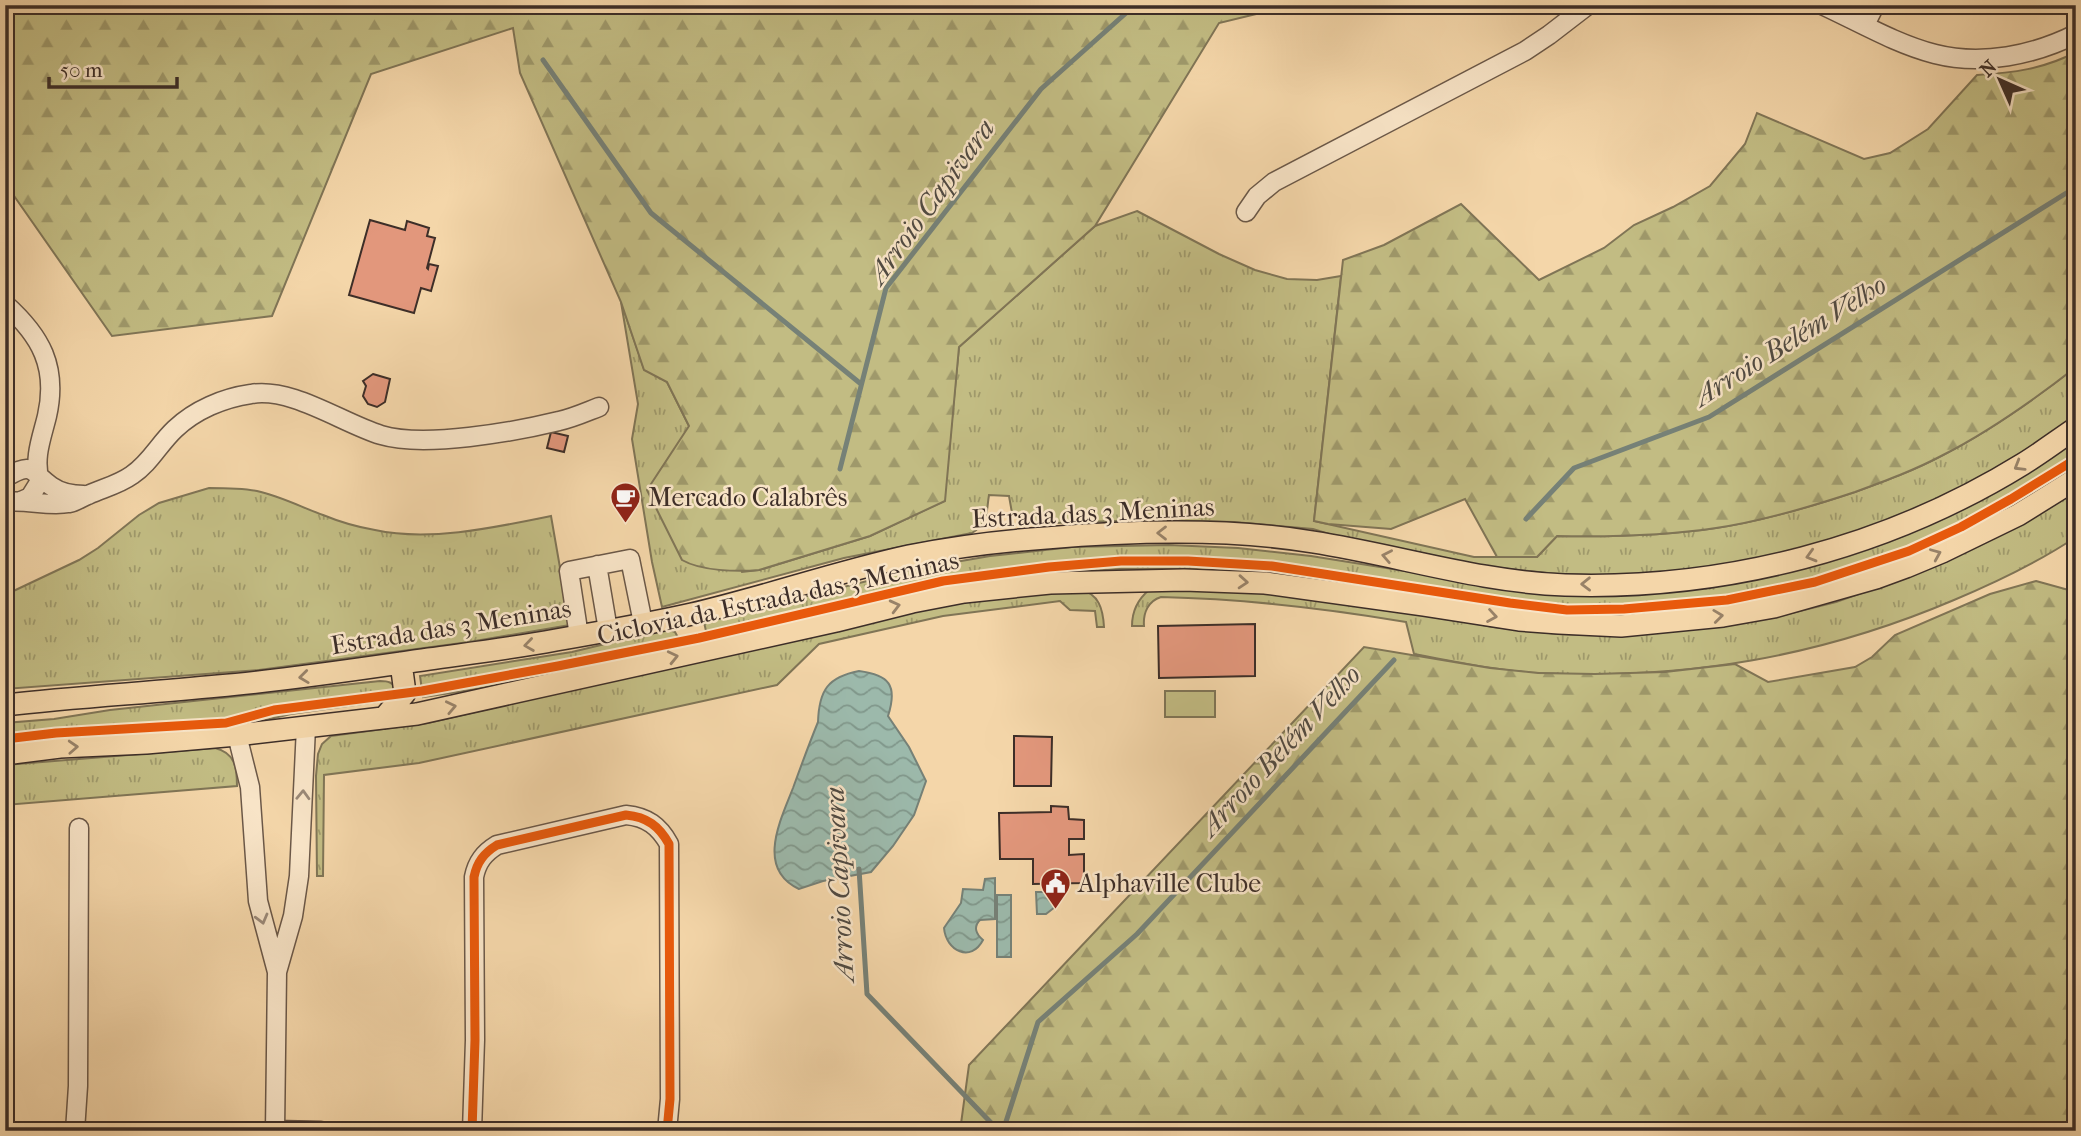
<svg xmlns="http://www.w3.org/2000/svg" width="2081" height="1136" font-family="'IM FELL French Canon',serif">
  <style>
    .grass { fill: url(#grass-tufts); stroke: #807556; stroke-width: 2 }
    .forest { fill: url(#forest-firs); stroke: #807556; stroke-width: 2 }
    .green { fill: #c2bc83; stroke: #807556; stroke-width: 2 }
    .water { fill: url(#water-waves); stroke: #768177; stroke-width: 2 }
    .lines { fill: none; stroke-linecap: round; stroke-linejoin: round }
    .stream { stroke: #768177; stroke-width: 5 }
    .building { fill: #e2977c; stroke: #3d2e28; stroke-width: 2 }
    .minor-casing { stroke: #6b5848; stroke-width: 21 }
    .major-casing { stroke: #3d2e28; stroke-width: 24 }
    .minor { stroke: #f8e4c7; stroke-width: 18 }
    .major { stroke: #f4d6a9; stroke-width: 21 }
    .cycleway-casing { stroke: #f8e4c7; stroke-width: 13 }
    .cycleway { stroke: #e8590c; stroke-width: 9 }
    .oneway { stroke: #988268 }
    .oneway2 { stroke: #9a8978 }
    .labels { text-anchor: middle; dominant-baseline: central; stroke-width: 5; stroke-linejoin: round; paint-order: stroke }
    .poi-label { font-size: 26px; fill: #3d2e28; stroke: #f8e4c7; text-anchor: start }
    .street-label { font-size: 26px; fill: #3d2e28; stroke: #f8e4c7 }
    .water-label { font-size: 28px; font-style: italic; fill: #504a42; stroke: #f8e4c7 }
  </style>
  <defs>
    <pattern id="grass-tufts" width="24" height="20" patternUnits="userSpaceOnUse" patternTransform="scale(1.75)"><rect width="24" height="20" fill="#c2bc83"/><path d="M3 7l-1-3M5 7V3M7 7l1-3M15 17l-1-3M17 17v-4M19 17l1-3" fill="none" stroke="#9f996b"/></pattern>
    <pattern id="forest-firs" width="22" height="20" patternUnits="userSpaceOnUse" patternTransform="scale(1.75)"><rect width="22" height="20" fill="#c2bc83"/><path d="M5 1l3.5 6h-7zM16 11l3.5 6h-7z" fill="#9f996b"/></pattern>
    <pattern id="water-waves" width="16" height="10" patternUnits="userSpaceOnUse" patternTransform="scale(1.75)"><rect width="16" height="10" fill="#9cb9ab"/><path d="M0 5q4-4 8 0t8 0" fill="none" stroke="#80978b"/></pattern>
  </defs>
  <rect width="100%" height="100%" fill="#f4d6a9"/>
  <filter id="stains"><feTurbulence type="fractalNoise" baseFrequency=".00286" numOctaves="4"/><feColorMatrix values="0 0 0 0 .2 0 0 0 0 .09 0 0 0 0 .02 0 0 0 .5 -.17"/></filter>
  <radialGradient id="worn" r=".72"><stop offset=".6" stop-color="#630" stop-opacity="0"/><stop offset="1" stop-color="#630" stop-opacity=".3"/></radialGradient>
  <path class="grass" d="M1137,211L1219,254L1255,270L1287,279L1317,280L1341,276L1314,521L1474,557H1537L1557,536C1610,537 1663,536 1716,528C1764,521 1810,507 1855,492C1885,481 1915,470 1943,455C1990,431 2035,399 2076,367V418L2041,442L1956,491L1906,514L1841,538L1745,563L1635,576L1558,574L1490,567L1355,542L1313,529L1234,522L1145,520L1026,524L1012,513L1009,496L989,495C986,513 989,522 972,533L844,558L662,607L652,562L632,439L638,404L621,302L644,369L667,382L689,426L742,572L759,570L870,536L944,501L959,347L1095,226Z
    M2076,438V467L2026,499L1973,527L1913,556L1762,601L1621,617L1531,614L1301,577L1264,573L1182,569H1120L1050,574L708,640L704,622L915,569L990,556L1072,547L1169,545L1238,548L1311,556L1499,586L1781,572Z
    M209,488C225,488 241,488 257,491C280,496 301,507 323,515C340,522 357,527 375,530C430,542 497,527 551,516L570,625L469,642L259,670L5,689V595L79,560L98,548L139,515L159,503Z
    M2076,489V537C2037,563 1997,582 1954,600C1820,657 1685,680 1540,673C1498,671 1456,662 1414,654L1406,622C1324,608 1244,599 1161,597C1148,601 1143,613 1144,626H1132C1132,611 1137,600 1149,590L1216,587L1405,610L1493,627L1558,634L1594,635L1776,617L1836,602L1887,584Z
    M1080,589C1099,594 1103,609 1104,627H1097L1095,611L1070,610L1060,601L943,616L819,644L777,685L419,763L324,775L323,876H317L316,776L318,754L322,744L331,736L428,723L883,618L962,602Z
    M667,629L675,632L680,641L679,645L498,686L423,697L420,676L572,652Z
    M380,681C388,681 393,682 396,690L390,700L291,714L223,730L5,746V723L54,719L110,710Z
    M215,748C235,753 237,767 237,786L5,805V765Z"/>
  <path class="forest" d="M5,5H1293L1219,23L1095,226L959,347L945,501L870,536L759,570C737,572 701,571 682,560L647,490L689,426L667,382L644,370L621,302L520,73L513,28L371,74L272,316L112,336L5,183Z
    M2076,52V367C2035,399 1990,431 1943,455C1915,470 1885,481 1855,492C1810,507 1764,521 1716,528C1664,536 1611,537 1557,536L1537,557H1497L1465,499L1391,529L1328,524L1314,521L1343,260L1384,245L1461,204L1539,280L1604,248L1634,225L1673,207L1710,186L1745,144L1757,113L1864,159L1890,153L1928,129L1977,75C2012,73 2044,69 2076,52Z
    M2036,581L2076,592V1131H960L969,1065L1364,647L1490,668L1538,673L1595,674L1665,672L1735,664L1768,682L1855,667L1872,657L1895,635L1990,594Z"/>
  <path class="green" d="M1165,691H1215V717H1165Z"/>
  <path class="water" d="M859,671C889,675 898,685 888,716L909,747L926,781L914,815L893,846L871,872L823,881L799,889C756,869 780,821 793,788C801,766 809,744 818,722C819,690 828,677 859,671Z
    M995,878V919L980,920C973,927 976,934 983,940C971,963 946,951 944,928L961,903L963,889L983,890L985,879Z
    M1036,892H1058L1055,907L1046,914H1037Z
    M997,895H1011V957H997Z"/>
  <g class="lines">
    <path class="stream" d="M543,60L651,213L861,384
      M840,469L886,288L1041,89L1135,5
      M1526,519L1574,468L1709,417L2076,187
      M859,869L867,994L999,1131
      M1003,1131L1038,1022L1137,934L1394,660"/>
  </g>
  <path class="building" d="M370,220L405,230L407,221L429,228L427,236L435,238L427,268L428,269L429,264L438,266L431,291L421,288L414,313L349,295Z
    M373,374L390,379L385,402L377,407L368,404L363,396L366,386L363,381Z
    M551,432L568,436L564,452L547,448Z
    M1255,624V676L1159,678L1158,626Z
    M1014,736L1052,737L1051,786H1014Z
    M1051,806L1068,807L1069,819L1084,820V839H1069V855L1084,854V883L1033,884V859H1000L999,813L1051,812Z"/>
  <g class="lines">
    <defs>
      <path id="minor" d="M1822,5C1859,22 1896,44 1935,54C1982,66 2034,55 2076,34
        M1865,25L1875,5
        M1246,212L1257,196L1274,182L1525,51L1549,35L1588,5
        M5,304C41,336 58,367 47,416C42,437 33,458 40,481L30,497L21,501
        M5,478C33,461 30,471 51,486C61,493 72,495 84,495
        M5,502C26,499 48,507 69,503C76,502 82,497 88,495C103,488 118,485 132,475C150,463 159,444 175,429C195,410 223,398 251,394C292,387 342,423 381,435C424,448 514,432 559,421C573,418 586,412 599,407
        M597,565L608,630
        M579,636L569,571L630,559L643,623
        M237,735L250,787L258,901L277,972
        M275,1130L321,1131
        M75,1131L78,1086L79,828
        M275,1131L277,972L293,916L299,876L306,727
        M472,1131L475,1040L474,877C477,862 484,853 497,845L626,815C647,817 659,826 669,844L670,1099L667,1131"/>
      <path id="major" d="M5,705C76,697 147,693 218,686C289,680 359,669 429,659C472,653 514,648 556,640C602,632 647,624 692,614C765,597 836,572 909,556C954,547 1001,541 1046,538C1130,531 1230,528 1313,542C1397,555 1480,582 1565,585C1725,590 1887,548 2023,464C2041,453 2058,440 2076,428
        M384,718L405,693L401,663
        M5,754L60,747L146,743L237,735L417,714L836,621L912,602L964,592L1050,583L1184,580L1265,583L1424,605L1519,620L1559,623L1621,626L1723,616L1774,607L1876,578L1906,567L1942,552L2018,515L2076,479"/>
    </defs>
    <use href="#minor" class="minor-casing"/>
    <use href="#major" class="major-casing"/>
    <use href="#minor" class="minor"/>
    <use href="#major" class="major"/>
    <defs>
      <path id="cycleway" d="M5,739L56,733L226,723L274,710L422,691L558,666L699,638L943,581L1049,567L1121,561H1188L1272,566L1510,603L1567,610L1624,609L1727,600L1815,582L1909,551L1961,527L2011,499L2076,459
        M472,1131L475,1040L474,877C477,862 484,853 497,845L626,815C647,817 659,826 669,844L670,1099L667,1131"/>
    </defs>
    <use href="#cycleway" class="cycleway-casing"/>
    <use href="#cycleway" class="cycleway"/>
  </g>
  <defs><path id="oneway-chevron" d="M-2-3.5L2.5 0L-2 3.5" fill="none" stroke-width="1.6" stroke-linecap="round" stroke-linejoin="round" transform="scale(1.75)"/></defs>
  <g class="oneway">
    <use href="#oneway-chevron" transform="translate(2019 466) rotate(149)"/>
    <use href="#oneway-chevron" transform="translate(1162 533) rotate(180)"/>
    <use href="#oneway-chevron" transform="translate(1936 554) rotate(-23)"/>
    <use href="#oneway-chevron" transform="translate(1387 556) rotate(-169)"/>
    <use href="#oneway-chevron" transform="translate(1811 556) rotate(164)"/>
    <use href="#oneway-chevron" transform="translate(1243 582) rotate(4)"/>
    <use href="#oneway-chevron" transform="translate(1586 584) rotate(179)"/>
    <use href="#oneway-chevron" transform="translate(895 606) rotate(-14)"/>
    <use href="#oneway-chevron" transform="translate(1492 616) rotate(9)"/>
    <use href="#oneway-chevron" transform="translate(1718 616) rotate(-7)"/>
    <use href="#oneway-chevron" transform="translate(529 645) rotate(172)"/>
    <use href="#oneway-chevron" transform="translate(673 657) rotate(-13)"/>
    <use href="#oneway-chevron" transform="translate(304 677) rotate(173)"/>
    <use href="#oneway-chevron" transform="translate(451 707) rotate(-12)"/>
    <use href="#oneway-chevron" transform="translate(73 747) rotate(-3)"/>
  </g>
  <g class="oneway2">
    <use href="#oneway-chevron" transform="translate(303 795) rotate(-88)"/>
    <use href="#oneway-chevron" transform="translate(262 919) rotate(75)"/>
  </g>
  <defs>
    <symbol id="cafe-pin" viewBox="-11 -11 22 30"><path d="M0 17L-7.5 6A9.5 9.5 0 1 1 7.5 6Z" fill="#8f2418" stroke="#f8e4c7"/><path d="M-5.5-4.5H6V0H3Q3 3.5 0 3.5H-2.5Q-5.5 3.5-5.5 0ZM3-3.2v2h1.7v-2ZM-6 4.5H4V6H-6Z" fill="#fff"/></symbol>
    <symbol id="civic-pin" viewBox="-11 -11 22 30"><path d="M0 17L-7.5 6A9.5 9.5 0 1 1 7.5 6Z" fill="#8f2418" stroke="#f8e4c7"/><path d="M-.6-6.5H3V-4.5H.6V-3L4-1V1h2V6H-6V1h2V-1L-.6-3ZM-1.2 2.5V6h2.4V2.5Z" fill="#fff"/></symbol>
  </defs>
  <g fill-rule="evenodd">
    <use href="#cafe-pin" x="608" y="480" width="35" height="47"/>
    <use href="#civic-pin" x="1038" y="866" width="35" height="47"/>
  </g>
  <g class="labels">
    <g class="poi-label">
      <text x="648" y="497">Mercado Calabrês</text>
      <text x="1078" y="883">Alphaville Clube</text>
    </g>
    <g class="street-label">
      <text transform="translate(1093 513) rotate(-3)">Estrada das 3 Meninas</text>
      <text transform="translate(778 598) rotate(-12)">Ciclovia da Estrada das 3 Meninas</text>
      <text transform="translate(451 627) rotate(-9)">Estrada das 3 Meninas</text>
    </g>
    <g class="water-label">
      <text transform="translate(931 201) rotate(-54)">Arroio Capivara</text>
      <text transform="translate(1790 340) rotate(-32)">Arroio Belém Velho</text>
      <text transform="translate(1280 750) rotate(-47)">Arroio Belém Velho</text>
      <text transform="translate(839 884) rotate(-93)">Arroio Capivara</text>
    </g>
  </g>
  <rect width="2081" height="1136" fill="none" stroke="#f4d6a9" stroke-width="28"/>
  <rect x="7" y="7" width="2067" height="1122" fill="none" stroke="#3d2e28" stroke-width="3.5"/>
  <rect x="14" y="14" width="2053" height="1108" fill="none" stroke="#3d2e28" stroke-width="2"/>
  <g transform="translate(2000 80) rotate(315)" stroke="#f8e4c7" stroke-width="5" paint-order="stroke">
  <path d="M0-5L12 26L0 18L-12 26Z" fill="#3d2e28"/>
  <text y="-10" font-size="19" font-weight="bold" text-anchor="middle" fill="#3d2e28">N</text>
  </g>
  <path d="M49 77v10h128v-10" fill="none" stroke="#3d2e28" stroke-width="3.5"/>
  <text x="60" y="77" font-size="21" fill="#3d2e28" stroke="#f8e4c7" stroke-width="5" paint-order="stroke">50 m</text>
  <rect width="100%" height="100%" filter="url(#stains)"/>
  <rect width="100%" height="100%" fill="url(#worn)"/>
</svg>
